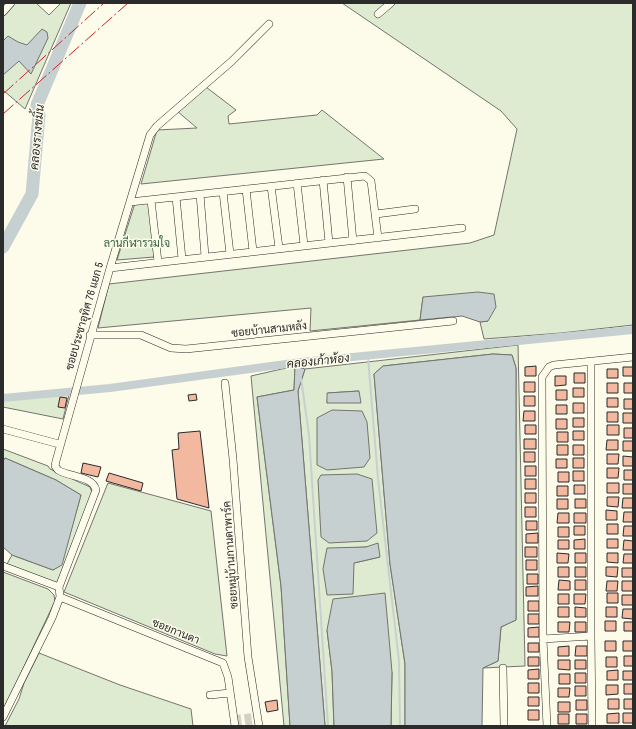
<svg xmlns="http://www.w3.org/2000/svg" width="636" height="729" font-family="'Archivo Narrow',Sarabun,sans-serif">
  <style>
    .green { fill: #deebd1; stroke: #74746e; fill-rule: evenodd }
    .water { fill: #c7d0d0; stroke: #74746e }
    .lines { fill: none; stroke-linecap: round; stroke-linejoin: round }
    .stream { stroke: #c7d0d0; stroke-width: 2 }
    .canal { stroke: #c7d0d0; stroke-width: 8 }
    .river { stroke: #c7d0d0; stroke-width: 13 }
    .building { fill: #f2b8a0; stroke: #2b2b2b }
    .minor-tunnel { stroke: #d3d1c4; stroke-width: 7; stroke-dasharray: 7 3.5; stroke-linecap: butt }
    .minor-casing { stroke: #2b2b2b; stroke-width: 8 }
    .minor { stroke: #fdfbea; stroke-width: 7 }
    .power { stroke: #c62828; stroke-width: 1; stroke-dasharray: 14 3 2 3; stroke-linecap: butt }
    .labels { text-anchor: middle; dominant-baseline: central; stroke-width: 3; stroke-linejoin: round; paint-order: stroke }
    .park-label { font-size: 11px; fill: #34623c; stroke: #fdfbea }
    .street-label { font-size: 11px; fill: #2b2b2b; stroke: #fdfbea }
    .water-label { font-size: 12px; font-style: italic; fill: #2b2b2b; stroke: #fdfbea }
  </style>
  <rect width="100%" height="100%" fill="#fdfbea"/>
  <path class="green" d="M15,3H36L49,15L61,3H71L25,109L3,90V15Z
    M342,3H633V325L561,333L484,339L480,322L488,321L423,297L420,320L310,331L311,308L98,328L109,284L470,243L494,235L517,129L501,111Z
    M206,87L236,110L228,116L229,124L317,115L322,110L384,159L141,184L157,130L197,128L177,111Z
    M149,202L154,257L117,260L135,203Z
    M518,345L525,666L483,668L498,661L501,627L516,620V368L512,355L493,354L383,366L374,374L390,564L405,664V726H391L392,672L327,630L332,671L334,726H325L298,391L305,369ZM359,391L327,403L328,393ZM367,547L380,557L354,563L327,549Z
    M295,366L294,390L257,397L281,586L290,726H284L251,376Z
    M70,391L63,419L3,407V400Z
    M3,449L48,466L50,469L90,487L93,495L57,583L7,564L12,555L53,570L61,565L81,495L56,480L5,458L3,461Z
    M108,483L211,511L227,656L215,654L64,592Z
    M3,572L48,589L54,595L55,601L3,711Z
    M39,653L120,685L191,709L193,726H5L19,699L24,683Z"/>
  <path class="water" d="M42,29L47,32L48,38L31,74L19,61L3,75V41L8,36L18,42L27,45Z
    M478,292L494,294L496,307L488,321L480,322L462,316L420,320L423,297Z
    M493,354L512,355L516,368V620L501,627L498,661L483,668L482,726H405V664L390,564L374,374L383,366Z
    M295,366L305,369L298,391L325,726H290L281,586L257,397L294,390Z
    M359,391L361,403H327V393Z
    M332,410L362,411L367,422L370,458L364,467L327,470L317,465V418Z
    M5,458L56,480L81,495L62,565L53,570L12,555L3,547V461Z
    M357,474L372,479L377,533L367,541L329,543L321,537L318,480L321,475Z
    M378,543L380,557L354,563L353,594L327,595L323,569L327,548L366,547Z
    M385,593L392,672L391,726H334L332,671L327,630L333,599Z"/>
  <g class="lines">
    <path class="stream" d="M368,357L378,479L399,661L400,726
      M298,363L299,368
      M301,378L309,435L328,726"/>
    <path class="canal" d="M3,398L110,388L301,362L633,330"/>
    <path class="river" d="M3,247L32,194L39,115L37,105L80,3"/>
  </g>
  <path class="building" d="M536,366V376H525V367Z
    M623,367H633V376H623Z
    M607,369H618V378H607Z
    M574,373H585V383H574Z
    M555,376H566V385L555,386Z
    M524,382H535V392H524Z
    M607,383H618V393H607Z
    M624,383H633V393H624Z
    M573,388H584V397H573Z
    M556,390H567V400H556Z
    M196,394L197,400L189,401L188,395Z
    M524,396H535V406H524Z
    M60,397L67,398L65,408L58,407Z
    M607,398H618V407H607Z
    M624,399H633V409H624Z
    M573,403H584V413H573Z
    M556,405H567V414H556Z
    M524,411H535V421H523Z
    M607,412H618V422H607Z
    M623,413H633V423H623Z
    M573,418H584V427H573Z
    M556,419H567V429H556Z
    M525,425H536V434H525Z
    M607,425H619V435H607Z
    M624,428H633V438H624Z
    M200,431L209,508L177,499L172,450L179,449L178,433Z
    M573,431H584V440H573Z
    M557,432H568V442H557Z
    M524,439H536V449H524Z
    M607,440H618V450H606Z
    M623,441H633V451H623Z
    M557,445H568V455H557Z
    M573,445H584V455H573Z
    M524,452H535V462H524Z
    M607,454H619L618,464H607Z
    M623,456L633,457V466H623Z
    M573,458H584V468H573Z
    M556,459H567V468H556Z
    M83,463L101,467L98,477L81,473Z
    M525,466H536V476H525Z
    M607,468H619L618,478H607Z
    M624,470H633V480H624Z
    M573,471H584V481H573Z
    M558,472H569V482H558Z
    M109,473L143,483L141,491L106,481Z
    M525,479H536V489H525Z
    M607,483H619V493H607Z
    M623,484H633V494H623Z
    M574,485H585V494H574Z
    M557,486H568V496H557Z
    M525,493H536V503H525Z
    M607,497H619L618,507L607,506Z
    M623,498H633V508H622Z
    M557,499H568V509H557Z
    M575,499H586V508H575Z
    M525,507H536V517H525Z
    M606,510L617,511V520H606Z
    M624,512H633V522H623Z
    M558,513H569V523H557Z
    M574,513H586V523H574Z
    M526,521H537V530H526Z
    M607,524H618V534H607Z
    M574,526H585V535H574Z
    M624,526H633V536H623Z
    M558,527H569V537H558Z
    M538,533V543H526V534Z
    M585,539V549H574V540Z
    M607,539H618V548H607Z
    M558,540H569V549H558Z
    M624,540L633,541V550H623Z
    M525,547H537V557H525Z
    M557,553L569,554L568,563H557Z
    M575,553H586V563H575Z
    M607,553H618V563L607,562Z
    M624,554H633V563H623Z
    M526,560H537V570H526Z
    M558,567H569V577H558Z
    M575,567H586V577H575Z
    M606,567H618L617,577L606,576Z
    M622,568H633V577H622Z
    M527,574H538V584H527Z
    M559,580L570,581V590H558Z
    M575,580H586V590H575Z
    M607,581H618L617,591H606Z
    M622,581H633V591H622Z
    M538,586V596H526V587Z
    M607,593H618V603H607Z
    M558,594H569V604H558Z
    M574,594H586L585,604H574Z
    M622,595H633V605H622Z
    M528,601H539V611H528Z
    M558,607H569V617H558Z
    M575,607L586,608V617H575Z
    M606,607H617V617H606Z
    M623,609H633V619L622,618Z
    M528,614H539V624H528Z
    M605,621H616V631H605Z
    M558,622H570L569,632H558Z
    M575,622H586V632H575Z
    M624,622H633V631H624Z
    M539,627V637H528V628Z
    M605,641H616V651H605Z
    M623,641H633V651H623Z
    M528,643H539V652H528Z
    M569,646V656H558V647Z
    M576,646H587V656H575Z
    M624,656H633V666H624Z
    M528,657H539V666H528Z
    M606,657H617V667H606Z
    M558,660H570V670L558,669Z
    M575,660H586V669H575Z
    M539,669V679H528V670Z
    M618,670V680H607V671Z
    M623,671H633V680H623Z
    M575,673H586V683H575Z
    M559,674H570V684H559Z
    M528,683H539V693H528Z
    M624,684H633V694H624Z
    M606,685H618V694L606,695Z
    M575,686H586V696H575Z
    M558,688H570L569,697H558Z
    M528,697H539V706H528Z
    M608,699H619V709H608Z
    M624,699H633V709H624Z
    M277,700L278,710L267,712L265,702Z
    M576,700H587V710H576Z
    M558,702H570V712H558Z
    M528,710H539V720H528Z
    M619,713V723H607V714Z
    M623,713H633V723H623Z
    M558,714H569V724H558Z
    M576,714H587V724H576Z"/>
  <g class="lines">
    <path class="minor-tunnel" d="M234,719L257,716
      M235,726L258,722"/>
    <defs>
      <path id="minor" d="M3,12L11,3
        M378,14L391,3
        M347,177L353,241
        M323,180L329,243
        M297,183L304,245
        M271,186L279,248
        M246,189L253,251
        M223,192L230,254
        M200,194L205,256
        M176,197L182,259
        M151,200L158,262
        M130,202L365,176L371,181L378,238
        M376,214L415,209
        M110,268L462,228
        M90,335H141L171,348L186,349L453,321
        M591,361V636L592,726
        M225,383L233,459L248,657L259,726
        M3,429L59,444
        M3,566L59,587L60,597L52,618L3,717
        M59,587L96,490C93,476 69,477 58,470L55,466L56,461L110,268L150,135L157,126L232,61L269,24
        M60,597L223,663L228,677L235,726
        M543,639L591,636
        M503,668L504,726
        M210,695L230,693
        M547,726L543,639L542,377L549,367L554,365L633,357"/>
    </defs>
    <use href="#minor" class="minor-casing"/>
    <use href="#minor" class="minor"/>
    <path class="power" d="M3,94L104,3
      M3,114L128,3"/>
  </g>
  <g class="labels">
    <g class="park-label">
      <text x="137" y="243">ลานกีฬารวมใจ</text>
    </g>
    <g class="street-label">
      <text transform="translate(84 316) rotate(-74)">ซอยประชาอุทิศ 76 แยก 5</text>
      <text transform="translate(269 329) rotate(-6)">ซอยบ้านสามหลัง</text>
      <text transform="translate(230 555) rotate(-94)">ซอยหมู่บ้านกานดาพาร์ค</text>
      <text transform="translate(176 631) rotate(22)">ซอยกานดา</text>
    </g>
    <g class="water-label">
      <text transform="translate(37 137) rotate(-85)">คลองรางขมิ้น</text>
      <text transform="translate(318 361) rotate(-6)">คลองเก้าห้อง</text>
    </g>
  </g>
  <rect width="636" height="729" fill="none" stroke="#2b2b2b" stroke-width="8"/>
</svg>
